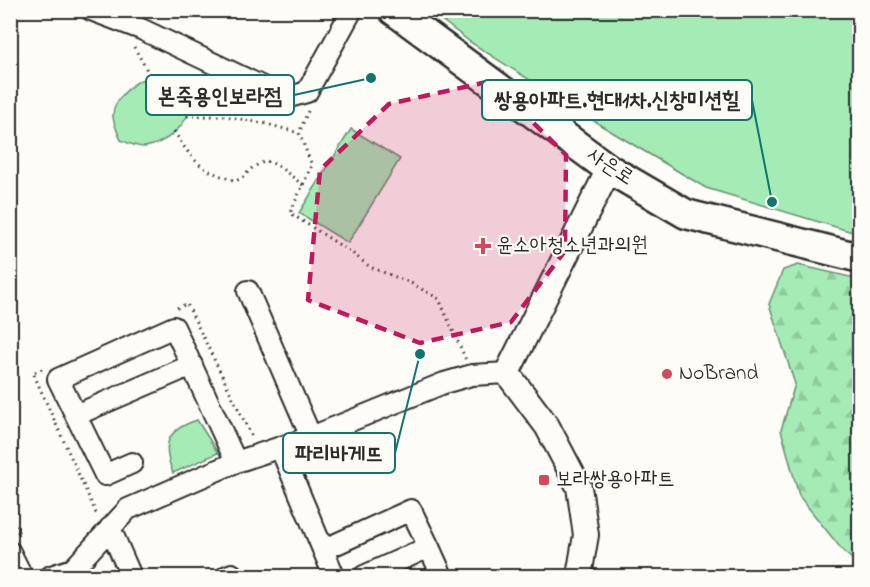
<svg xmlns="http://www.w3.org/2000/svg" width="870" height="587" font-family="'Indie Flower','Poor Story',sans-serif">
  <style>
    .green { fill: #a5ebb6; stroke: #688b70; stroke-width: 1.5 }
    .forest { fill: url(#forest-firs); stroke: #688b70; stroke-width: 1.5 }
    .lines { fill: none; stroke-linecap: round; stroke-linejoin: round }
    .minor-casing { stroke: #2b2b2b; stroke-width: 24 }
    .tertiary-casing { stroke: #2b2b2b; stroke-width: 28 }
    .secondary-casing { stroke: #2b2b2b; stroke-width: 33 }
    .path { stroke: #2b2b2b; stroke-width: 3; stroke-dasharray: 1.5 4.5; stroke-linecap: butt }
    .minor { stroke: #fdfcf7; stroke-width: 20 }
    .tertiary { stroke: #fdfcf7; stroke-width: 24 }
    .secondary { stroke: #fdfcf7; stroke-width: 28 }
    .marked { fill: #c2185b; fill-opacity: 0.2; stroke: #c2185b; stroke-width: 4.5; stroke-dasharray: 12 8; stroke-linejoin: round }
    .poi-dot { fill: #d1495b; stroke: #fdfcf7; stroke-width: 2 }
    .labels { text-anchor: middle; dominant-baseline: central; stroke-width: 4.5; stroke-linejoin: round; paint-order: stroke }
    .street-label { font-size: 21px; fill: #2b2b2b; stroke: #fdfcf7 }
    .poi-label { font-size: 21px; fill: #2b2b2b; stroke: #fdfcf7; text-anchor: start }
    .leader { fill: none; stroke: #0f766e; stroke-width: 2 }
    .callout-dot { fill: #0f766e; stroke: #fdfcf7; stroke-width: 2 }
    .callout { fill: #fdfcf7; stroke: #0f766e; stroke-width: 2 }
    .callout-label { font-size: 22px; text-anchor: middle; font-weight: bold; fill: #2b2b2b }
  </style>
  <defs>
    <pattern id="forest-firs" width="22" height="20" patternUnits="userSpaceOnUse" patternTransform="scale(1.5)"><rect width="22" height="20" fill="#a5ebb6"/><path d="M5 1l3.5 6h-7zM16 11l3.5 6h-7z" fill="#8eca9d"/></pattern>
  </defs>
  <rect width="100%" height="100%" fill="#fdfcf7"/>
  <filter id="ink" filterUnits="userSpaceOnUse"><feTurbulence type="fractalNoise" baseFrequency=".0167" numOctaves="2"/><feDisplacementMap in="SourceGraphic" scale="12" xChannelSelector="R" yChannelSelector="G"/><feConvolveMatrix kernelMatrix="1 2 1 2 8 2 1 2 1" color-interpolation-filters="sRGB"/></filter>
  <g filter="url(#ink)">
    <path class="green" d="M430,11H859V234L706,188L602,126L470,42Z
      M159,76C164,77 169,77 173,79C179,81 183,87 186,92C201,116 167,145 144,147C136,147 128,143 121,140C118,133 114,125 113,117C112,101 131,84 145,78C149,77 155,76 159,76Z
      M351,129L400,159L348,243L299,213Z
      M197,420L218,453L173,473C161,443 167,430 197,420Z"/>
    <path class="forest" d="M798,265L859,279V565L843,551L799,496L781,430L795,384L769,304L783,270Z"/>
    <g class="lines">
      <defs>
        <path id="minor" d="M91,10L141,29L286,98L307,92L352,10
          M248,291L311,437
          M76,415L192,365
          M280,447L334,576
          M132,463L105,475L58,379L174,327L236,462
          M110,528L131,576
          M429,547L442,576
          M323,550L411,510L429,547L364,576
          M10,552L22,576
          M51,576L73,569L128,509L236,462L311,437L444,383L472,375L507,373
          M227,576L232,574L233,576"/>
        <path id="tertiary" d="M579,576L586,535L579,487L547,426L507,373L609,169"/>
        <path id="secondary" d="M393,10L609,169L686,214L860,258"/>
      </defs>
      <use href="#minor" class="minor-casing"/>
      <use href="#tertiary" class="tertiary-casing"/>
      <use href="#secondary" class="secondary-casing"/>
      <path class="path" d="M134,47L151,77
        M308,111L299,133L312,165L290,213L352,253L370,267L411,283L439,299L466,360
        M187,116H224L267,124L299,133
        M174,131C194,163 200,170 236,181L243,177L253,167L266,161L277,165L303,185
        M177,308L187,304L253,439
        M42,369L33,373L96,513L99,515
        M10,515L20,536"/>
      <use href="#minor" class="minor"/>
      <use href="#tertiary" class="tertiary"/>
      <use href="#secondary" class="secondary"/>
    </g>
  </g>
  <path class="marked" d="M491,81L566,155L565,251L511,322L420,343L308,300L320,170L389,104Z"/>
  <g class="poi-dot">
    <path d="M480 237h6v6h6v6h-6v6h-6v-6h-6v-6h6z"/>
    <circle cx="667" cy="374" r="6"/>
    <rect x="538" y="474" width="12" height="12" rx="3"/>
  </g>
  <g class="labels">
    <g class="street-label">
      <text transform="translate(610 167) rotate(33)">사은로</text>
    </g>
    <g class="poi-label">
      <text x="496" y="246">윤소아청소년과의원</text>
      <text x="679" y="374">NoBrand</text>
      <text x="556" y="480">보라쌍용아파트</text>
    </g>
  </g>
  <path class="leader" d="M371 78L294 95M772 202L752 100M420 354L395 453"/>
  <g class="callout-dot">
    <circle cx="371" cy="78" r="6"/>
    <circle cx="772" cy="202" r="6"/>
    <circle cx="420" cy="354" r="6"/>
  </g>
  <g class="callout">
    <rect x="146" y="75" width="148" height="40" rx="6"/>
    <rect x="482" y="80" width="270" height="40" rx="6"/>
    <rect x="283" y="433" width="112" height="40" rx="6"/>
  </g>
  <g class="callout-label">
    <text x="220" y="103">본죽용인보라점</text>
    <text x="617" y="107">쌍용아파트.현대1차.신창미션힐</text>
    <text x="339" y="461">파리바게뜨</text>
  </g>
  <rect width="870" height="587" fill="none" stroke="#fdfcf7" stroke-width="36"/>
  <rect x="18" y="18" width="834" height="551" fill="none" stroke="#2b2b2b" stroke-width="2" filter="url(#ink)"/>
</svg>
